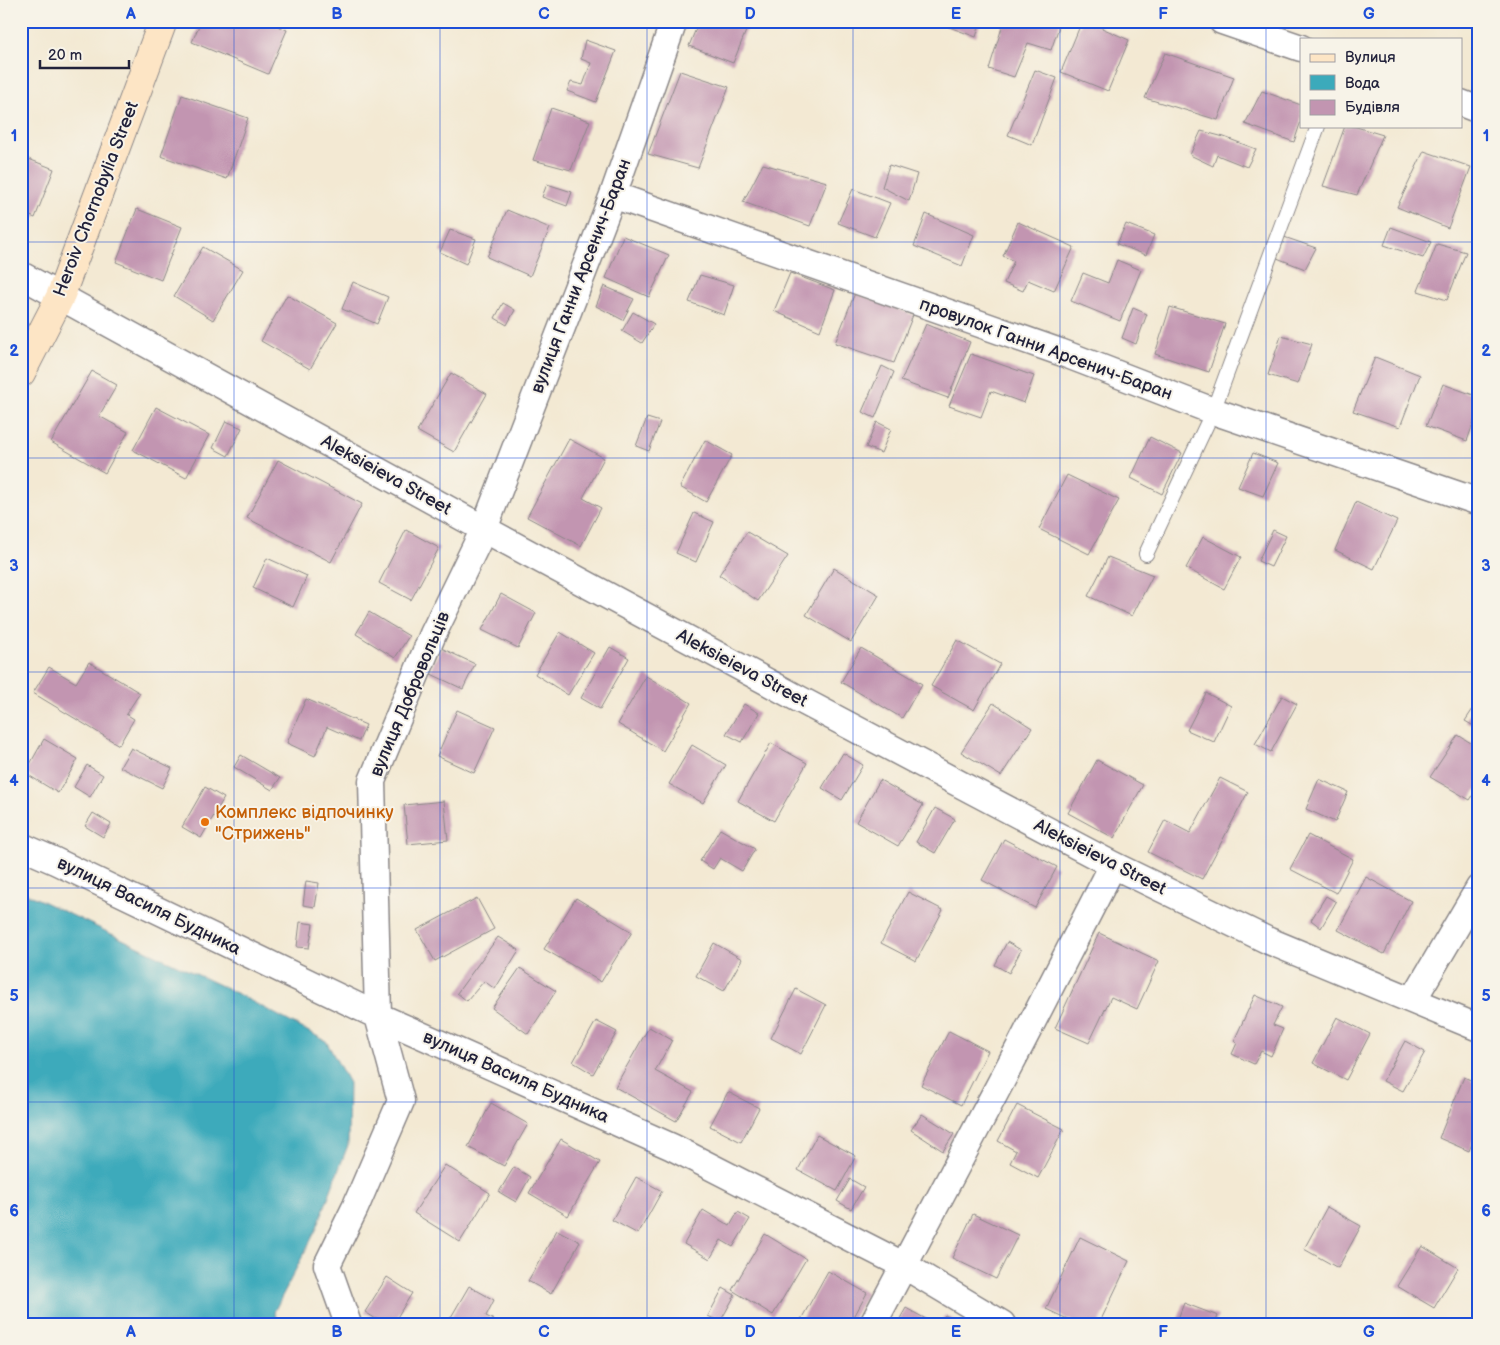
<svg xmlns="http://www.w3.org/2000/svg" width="1500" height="1345" font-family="'Balsamiq Sans',sans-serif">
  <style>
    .water { fill: #3caabb; stroke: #2f667b }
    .building { fill: #c295b1 }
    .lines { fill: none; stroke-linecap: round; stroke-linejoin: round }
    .service-casing { stroke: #8a8687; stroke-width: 16 }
    .minor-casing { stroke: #8a8687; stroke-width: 29 }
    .secondary-casing { stroke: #8a8687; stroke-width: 30 }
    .service { stroke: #fff; stroke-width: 14 }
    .minor { stroke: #fff; stroke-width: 26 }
    .secondary { stroke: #fde5c5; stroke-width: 28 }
    .grid { fill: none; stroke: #1d4ed8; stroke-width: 1; stroke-opacity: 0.55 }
    .food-dot { fill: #e8710a; stroke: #f7f3e8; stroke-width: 2 }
    .labels { text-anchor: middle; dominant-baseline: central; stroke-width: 4; stroke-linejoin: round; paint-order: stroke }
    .street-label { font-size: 18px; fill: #22223b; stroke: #f7f3e8 }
    .food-label { font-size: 18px; fill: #c56008; stroke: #f7f3e8; text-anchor: start }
    .neatline { fill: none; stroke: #1d4ed8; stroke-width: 2 }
    .grid-label { font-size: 16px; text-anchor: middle; font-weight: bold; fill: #1d4ed8 }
  </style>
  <rect width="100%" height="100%" fill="#f7f3e8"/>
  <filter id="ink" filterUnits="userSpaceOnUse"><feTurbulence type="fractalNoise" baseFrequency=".02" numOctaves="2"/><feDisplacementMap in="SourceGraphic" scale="10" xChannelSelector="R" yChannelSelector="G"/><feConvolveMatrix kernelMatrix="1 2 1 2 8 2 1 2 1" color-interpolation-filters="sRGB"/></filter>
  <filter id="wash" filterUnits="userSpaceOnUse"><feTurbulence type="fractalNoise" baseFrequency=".0096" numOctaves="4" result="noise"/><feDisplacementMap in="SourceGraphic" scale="20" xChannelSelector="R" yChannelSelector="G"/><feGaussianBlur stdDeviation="1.12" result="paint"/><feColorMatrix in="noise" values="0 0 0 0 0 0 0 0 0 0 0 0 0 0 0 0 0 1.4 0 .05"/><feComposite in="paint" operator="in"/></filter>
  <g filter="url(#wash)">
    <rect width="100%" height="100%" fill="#f3e9d3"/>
    <path class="water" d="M21,891L236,993L326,1041L349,1083L348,1145L316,1230L274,1312L279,1324H21Z"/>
    <g id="blocks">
      <path class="building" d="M201,21H275L273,24L287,30L268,74L192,42Z
        M699,21H750L733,63L689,46Z
        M933,21H981L976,37Z
        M1004,21H1061L1051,50L1028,43L1014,77L989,69Z
        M1082,21H1086L1129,40L1108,91L1061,72Z
        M1479,36V53L1473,50Z
        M585,40L616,51L596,102L567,91L571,82L583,85L591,63L581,59Z
        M1165,53L1234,77L1218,120L1145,98Z
        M1035,70L1057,78L1032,145L1008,135Z
        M680,71L729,87L698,168L648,154Z
        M1262,91L1301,105V121L1294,142L1245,124Z
        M182,95L248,118L227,179L161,156Z
        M551,108L590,121L571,170L533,160Z
        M1345,126H1353L1383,135L1357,195L1323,186Z
        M1201,131L1224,137L1256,149L1247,167L1217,155L1213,166L1190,155Z
        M1424,151L1471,167L1448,228L1397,207Z
        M21,156L54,169L35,218L21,212Z
        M763,164L827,182L810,226L743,202Z
        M889,165L917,174L909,201L882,187Z
        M547,184L572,192L567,206L542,197Z
        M853,189L890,203L875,237L838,223Z
        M137,209L182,227L161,280L116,262Z
        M507,210L550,228L530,276L487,257Z
        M926,214L974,235L962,266L914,246Z
        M1018,222L1074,247L1054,291L1028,280L1023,291L1004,283L1014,261L1003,256Z
        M1126,224L1154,235L1146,255L1117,244Z
        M1391,227L1431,242L1423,258L1384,245Z
        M450,230L476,239L466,264L440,252Z
        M623,236L669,255L649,297L606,278Z
        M1284,237L1316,248L1305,269L1277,258Z
        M1437,244L1466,252L1447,300L1418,291Z
        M203,247L243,270L213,320L174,296Z
        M1117,260L1141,270L1120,321L1071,301L1083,273L1108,283Z
        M790,273L835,290L820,331L774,311Z
        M700,275L734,285L724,315L689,302Z
        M353,282L388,297L377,324L342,309Z
        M604,286L634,299L623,320L596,306Z
        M855,293L913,315L894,363L835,343Z
        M287,295L337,323L310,369L261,341Z
        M503,303L515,310L507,325L495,318Z
        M1170,307L1225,324L1209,372L1155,354Z
        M1133,308L1147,314L1136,344L1122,338Z
        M633,312L654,324L642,343L622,331Z
        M926,324L970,342L948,398L901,381Z
        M1281,336L1312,344L1298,384L1268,375Z
        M971,354L1034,376L1024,403L991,391L981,417L949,406Z
        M1375,357L1420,375L1400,427L1353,411Z
        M882,366L894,372L875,418L862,412Z
        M92,371L117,385L99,416L128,432L105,473L51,442Z
        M451,373L487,394L454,452L417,431Z
        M1443,384L1479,397V407L1467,441L1426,426Z
        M156,407L209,435L186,478L133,450Z
        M647,418L660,422L649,451L636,446Z
        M226,421L242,428L228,456L213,448Z
        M877,422L891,429L881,453L866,447Z
        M1150,437L1182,453L1162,494L1131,478Z
        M569,439L604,458L583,498L601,508L581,546L527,517Z
        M705,440L732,455L706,502L680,487Z
        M1253,453L1278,463L1263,496L1238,487Z
        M278,460L362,504L331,562L247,518Z
        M1067,475L1119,500L1089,554L1039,529Z
        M1356,502L1397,521L1374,569L1335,550Z
        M694,513L714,522L696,562L676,553Z
        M406,530L439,548L411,600L379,583Z
        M1273,530L1286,536L1271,567L1258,561Z
        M747,532L788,556L758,601L719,575Z
        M1203,537L1241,557L1224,589L1186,568Z
        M1108,557L1153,575L1132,616L1088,596Z
        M267,558L307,576L293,607L253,588Z
        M834,568L879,595L851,642L806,615Z
        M501,594L536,613L518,648L482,630Z
        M369,612L409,636L395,658L356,634Z
        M560,632L594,653L568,695L535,674Z
        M957,640L1000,664L974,710L931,686Z
        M610,647L629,658L600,709L581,698Z
        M441,648L475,664L463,689L429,673Z
        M861,648L922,684L902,718L841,682Z
        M89,662L140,693L126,714L134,719L119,745L33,693L49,667L76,683Z
        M646,676L691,703L663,751L618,724Z
        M1206,693L1231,706L1214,742L1187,730Z
        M1282,696L1297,704L1271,752L1255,744Z
        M306,699L366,725L359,741L327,727L315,756L287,743Z
        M1479,700V729L1465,721Z
        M993,703L1032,728L1001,776L961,752Z
        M744,704L759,713L742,742L726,734Z
        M457,710L495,727L474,773L437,756Z
        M1458,735L1479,748V786L1470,800L1430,777Z
        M44,739L78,759L58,793L25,773Z
        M771,743L807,763L774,821L738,801Z
        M692,745L726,765L703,803L669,784Z
        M131,748L172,768L162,788L120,767Z
        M843,753L863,765L842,800L822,788Z
        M241,755L280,778L272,790L234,767Z
        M1097,760L1143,785L1114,838L1068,813Z
        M87,765L103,775L90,797L74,787Z
        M1220,778L1248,792L1202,879L1148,852L1165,820L1190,833Z
        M1319,779L1348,792L1335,822L1306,809Z
        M880,780L923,805L898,846L856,822Z
        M205,787L224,798L201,838L182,827Z
        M444,801L448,840L408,844L404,805Z
        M935,808L955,819L935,853L916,842Z
        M93,813L111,824L103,837L85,826Z
        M720,829L755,849L742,871L720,858L713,869L700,861Z
        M1308,835L1353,859L1336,893L1290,869Z
        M1004,839L1057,867L1035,908L982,880Z
        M1366,877L1411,901L1384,954L1338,930Z
        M306,881L319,883L315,907L303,905Z
        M908,892L943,910L916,961L881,943Z
        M1326,896L1336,902L1321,928L1311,920Z
        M477,898L494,929L435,961L417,930Z
        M576,898L632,932L601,982L544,949Z
        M300,922L313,924L309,948L297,947Z
        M1099,933L1159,961L1137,1009L1111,997L1089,1043L1055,1028Z
        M498,937L519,950L495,989L484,981L467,1001L457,993Z
        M1007,942L1021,950L1009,973L995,965Z
        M714,943L742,959L724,991L696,976Z
        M520,968L556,991L528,1034L492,1008Z
        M796,989L826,1005L801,1054L771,1038Z
        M1255,995L1282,1007L1273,1025L1283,1029L1271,1056L1261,1051L1254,1064L1232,1054L1237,1043L1234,1041Z
        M1337,1017L1370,1034L1346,1080L1313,1063Z
        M596,1021L617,1032L593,1074L573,1062Z
        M649,1027L672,1040L655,1071L693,1092L676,1121L615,1087Z
        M949,1031L988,1051L961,1105L921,1085Z
        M1405,1041L1425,1052L1403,1091L1383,1081Z
        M1464,1077L1479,1084V1127L1469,1151L1439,1138Z
        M728,1092L759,1108L741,1142L710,1126Z
        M491,1103L528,1124L504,1166L468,1147Z
        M1017,1105L1064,1129L1038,1178L1010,1163L1016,1151L998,1141Z
        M922,1114L954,1134L943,1151L911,1130Z
        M817,1135L856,1156L837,1191L798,1170Z
        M561,1139L600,1162L568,1216L529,1193Z
        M445,1165L490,1193L460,1242L414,1213Z
        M514,1167L530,1177L516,1202L499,1192Z
        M636,1177L662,1191L638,1234L612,1220Z
        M850,1179L864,1187L851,1209L837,1201Z
        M1327,1207L1361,1226L1338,1268L1304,1249Z
        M703,1210L730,1226L738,1212L750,1219L733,1247L721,1240L710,1259L684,1244Z
        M973,1214L1018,1235L996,1279L952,1258Z
        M557,1230L580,1242L551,1294L528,1281Z
        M765,1234L806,1259L773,1315L732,1290Z
        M1080,1237L1129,1261L1099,1324H1078L1046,1309Z
        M1422,1246L1458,1268L1434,1308L1397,1286Z
        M828,1271L867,1293L850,1324H801L799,1323Z
        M387,1277L412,1293L393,1324H384L365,1312Z
        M469,1286L494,1300L486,1316L494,1320L491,1324H447Z
        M723,1288L735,1295L720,1322L708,1316Z
        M1184,1303L1218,1316L1215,1324H1176Z
        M906,1308L935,1324H897Z
        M945,1315L962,1324H940Z"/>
    </g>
  </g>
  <g filter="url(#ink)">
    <use href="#blocks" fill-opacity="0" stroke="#8a8687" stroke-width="1"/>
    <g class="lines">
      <defs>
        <path id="service" d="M1146,554L1213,411L1318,126"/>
        <path id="minor" d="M1222,21L1301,48
          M1461,103L1479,110
          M613,195L1060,352L1213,411L1479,502
          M21,275L484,529L799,699L1113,865L1269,941L1479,1028
          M21,846L55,861L378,1016L672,1147L905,1266L1002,1324
          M1413,1000L1479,888
          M348,1324L327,1265L355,1208L401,1101L378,1016L372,781L433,634L484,529L613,195L674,21
          M873,1324L1021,1044L1113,865"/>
        <path id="secondary" d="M21,373L60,297L163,21"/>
      </defs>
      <use href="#service" class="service-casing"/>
      <use href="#minor" class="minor-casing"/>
      <use href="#secondary" class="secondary-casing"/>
      <use href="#service" class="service"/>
      <use href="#minor" class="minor"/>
      <use href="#secondary" class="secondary"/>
    </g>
  </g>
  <path class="grid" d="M234,21V1324M440,21V1324M647,21V1324M853,21V1324M1060,21V1324M1266,21V1324M21,242H1479M21,458H1479M21,672H1479M21,888H1479M21,1102H1479"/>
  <circle class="food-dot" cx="205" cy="822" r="5"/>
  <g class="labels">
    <g class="street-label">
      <text transform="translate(96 199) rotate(-69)">Heroiv Chornobylia Street</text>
      <text transform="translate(581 276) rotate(-69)">вулиця Ганни Арсенич-Баран</text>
      <text transform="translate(1046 349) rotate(20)">провулок Ганни Арсенич-Баран</text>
      <text transform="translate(386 475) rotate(29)">Aleksieieva Street</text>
      <text transform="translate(742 668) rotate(28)">Aleksieieva Street</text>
      <text transform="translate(410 694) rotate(-67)">вулиця Добровольців</text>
      <text transform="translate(1100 857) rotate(27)">Aleksieieva Street</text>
      <text transform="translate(149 906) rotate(26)">вулиця Василя Будника</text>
      <text transform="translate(516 1077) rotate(24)">вулиця Василя Будника</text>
    </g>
    <g class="food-label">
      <text x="215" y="812">Комплекс відпочинку<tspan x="215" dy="21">"Стрижень"</tspan></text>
    </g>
  </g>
  <rect width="1500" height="1345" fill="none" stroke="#f7f3e8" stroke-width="55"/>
  <rect x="1300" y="38" width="162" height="90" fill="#f7f3e8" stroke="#a29fa3"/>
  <rect x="1310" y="54" width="25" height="8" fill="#fde5c5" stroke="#a29fa3"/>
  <text x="1345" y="62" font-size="15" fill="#22223b">Вулиця</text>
  <rect x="1310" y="75" width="25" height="15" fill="#3caabb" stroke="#a29fa3"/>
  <text x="1345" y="88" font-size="15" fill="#22223b">Вода</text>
  <rect x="1310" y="100" width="25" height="15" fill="#c295b1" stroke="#a29fa3"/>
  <text x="1345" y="112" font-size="15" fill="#22223b">Будівля</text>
  <path d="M40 60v8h89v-8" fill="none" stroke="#22223b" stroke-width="2.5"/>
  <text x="48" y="60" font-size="15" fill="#22223b" stroke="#f7f3e8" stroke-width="4" paint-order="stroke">20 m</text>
  <rect x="28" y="28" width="1444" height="1290" class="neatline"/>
  <g class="grid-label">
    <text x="131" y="19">A</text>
    <text x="337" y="19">B</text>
    <text x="544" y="19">C</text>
    <text x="750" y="19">D</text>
    <text x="956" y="19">E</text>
    <text x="1163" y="19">F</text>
    <text x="1369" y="19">G</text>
    <text x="14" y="141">1</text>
    <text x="1486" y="141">1</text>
    <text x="14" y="356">2</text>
    <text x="1486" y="356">2</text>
    <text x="14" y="571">3</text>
    <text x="1486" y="571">3</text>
    <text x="14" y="786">4</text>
    <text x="1486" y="786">4</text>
    <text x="14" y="1001">5</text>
    <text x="1486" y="1001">5</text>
    <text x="14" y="1216">6</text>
    <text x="1486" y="1216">6</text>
    <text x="131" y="1337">A</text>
    <text x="337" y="1337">B</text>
    <text x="544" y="1337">C</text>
    <text x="750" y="1337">D</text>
    <text x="956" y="1337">E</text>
    <text x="1163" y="1337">F</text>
    <text x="1369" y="1337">G</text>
  </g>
</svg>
